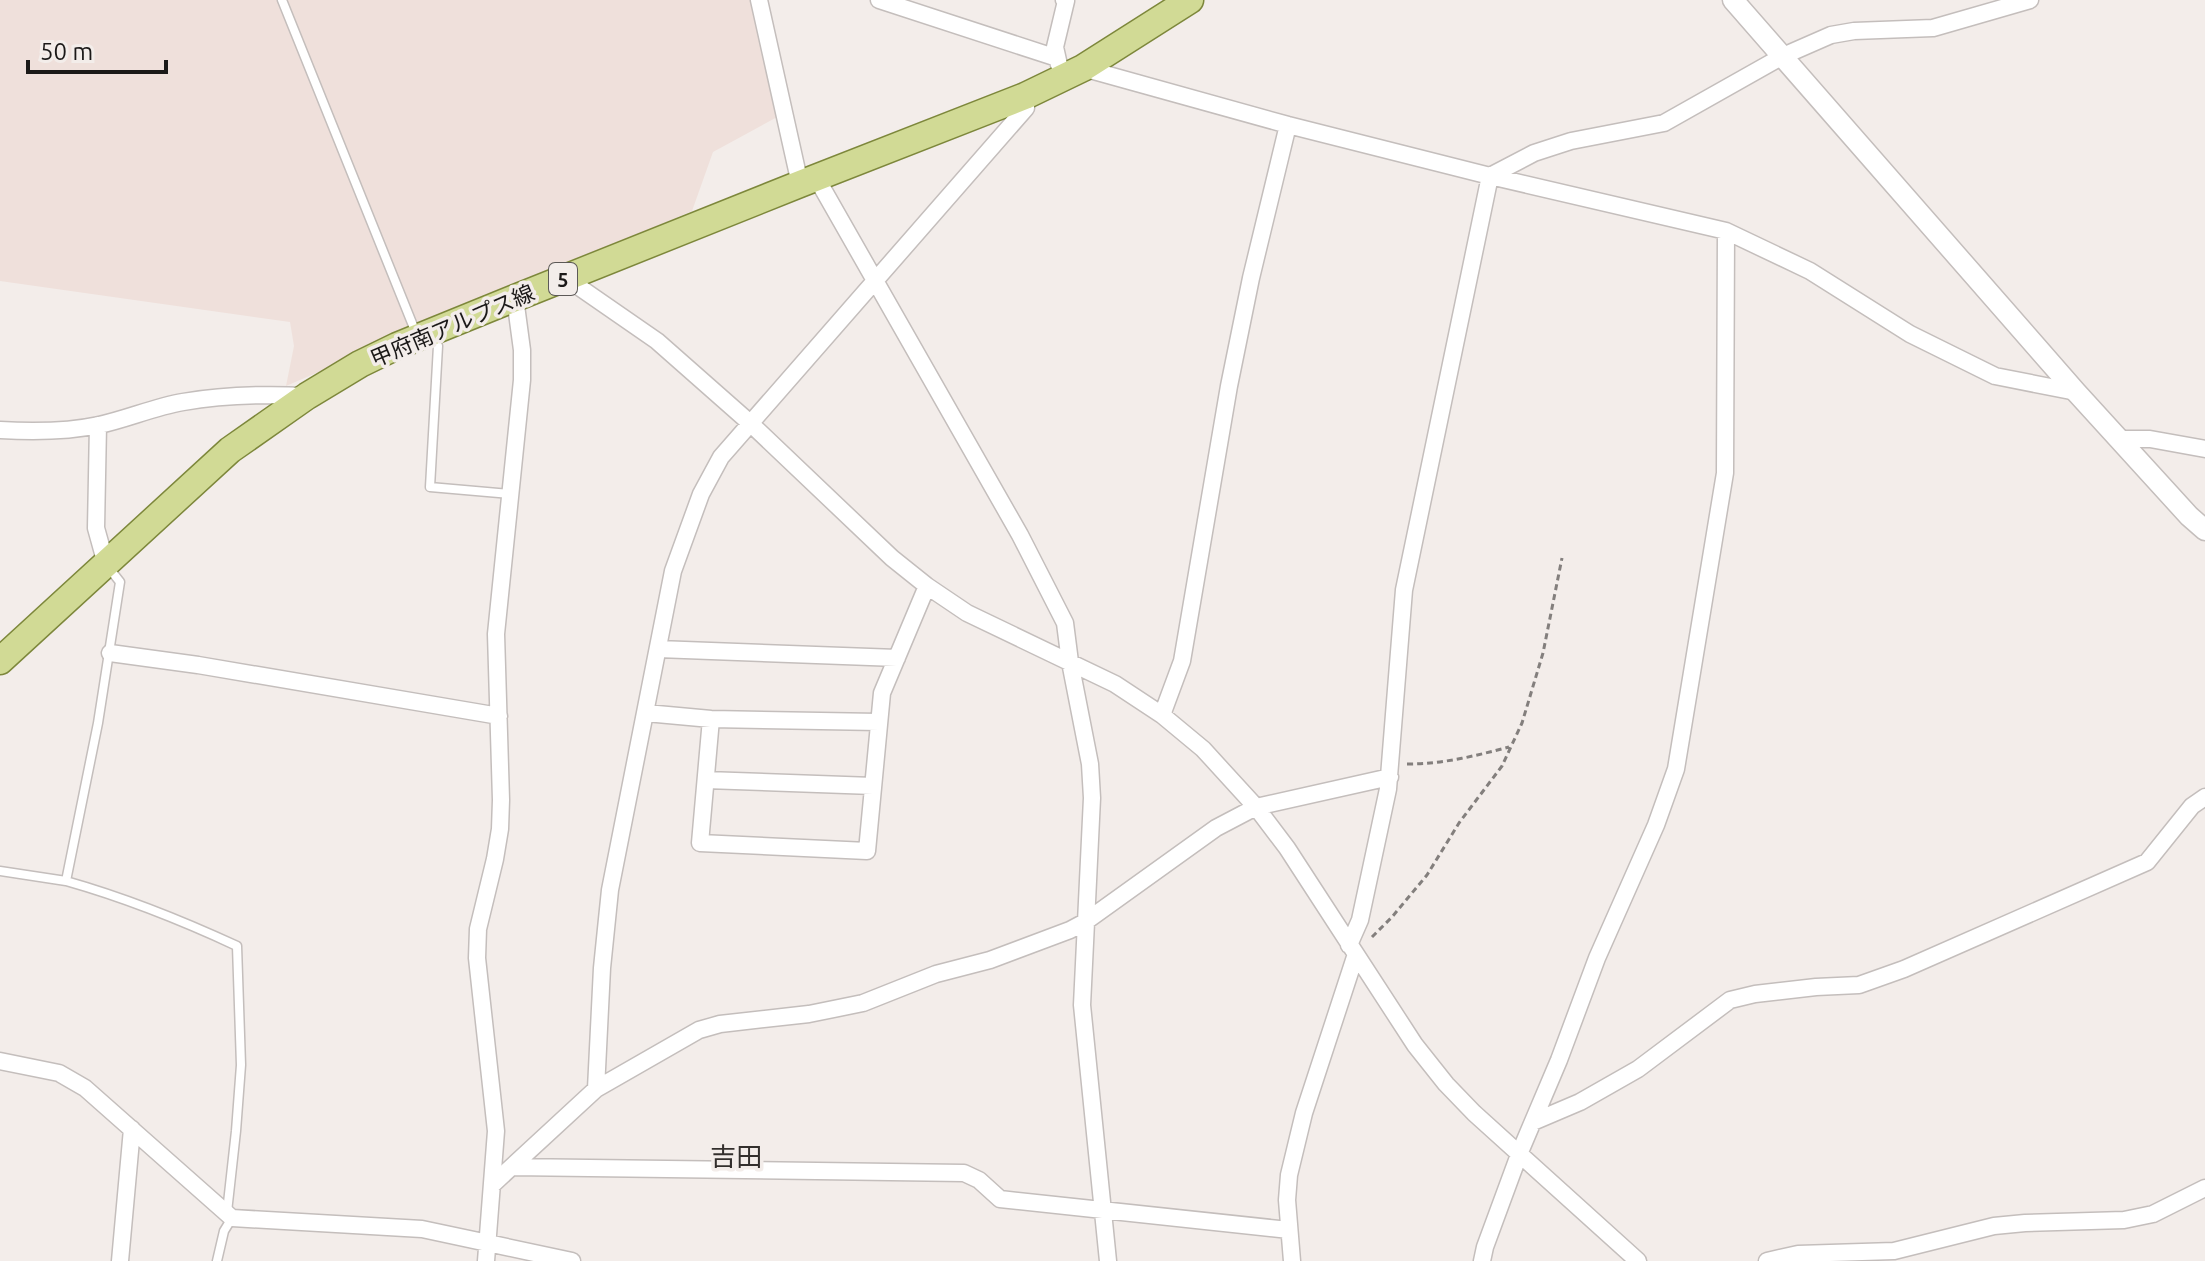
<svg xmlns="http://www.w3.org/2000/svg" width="2205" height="1261" font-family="Ubuntu,'Noto Sans JP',sans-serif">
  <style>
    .built { fill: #efe0db }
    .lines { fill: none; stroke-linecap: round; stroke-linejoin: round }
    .service-casing { stroke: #c4bebc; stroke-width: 11 }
    .minor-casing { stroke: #c4bebc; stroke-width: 19 }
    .tertiary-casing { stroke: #c4bebc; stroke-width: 23 }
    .primary-casing { stroke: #7d873b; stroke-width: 29 }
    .path { stroke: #837f7d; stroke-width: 3; stroke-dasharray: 6 4; stroke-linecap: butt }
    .service { stroke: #fff; stroke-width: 8 }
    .minor { stroke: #fff; stroke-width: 16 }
    .tertiary { stroke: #fff; stroke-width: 20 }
    .primary { stroke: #d1da95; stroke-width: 26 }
    .labels { text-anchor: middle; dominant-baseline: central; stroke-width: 7; stroke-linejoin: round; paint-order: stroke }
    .shield { fill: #f3edea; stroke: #5c5957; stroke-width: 2 }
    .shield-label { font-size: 20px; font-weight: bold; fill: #1b1918 }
    .street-label { font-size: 22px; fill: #1b1918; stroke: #f3edea }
    .quarter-label { font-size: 26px; fill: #332f2d; stroke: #f3edea }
  </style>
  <rect width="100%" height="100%" fill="#f3edea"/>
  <path class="built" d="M0,0H751L779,116L713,152L692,211L286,386L294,346L290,322L0,281Z"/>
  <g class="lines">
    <defs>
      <path id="service" d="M282,0L416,333
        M434,336L438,346L430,487L511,494
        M0,871L66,881L98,723L120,582L109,568
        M66,881C126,898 181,920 237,946L241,1065L236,1131L227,1212
        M217,1261L224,1231L232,1218"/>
      <path id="minor" d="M759,0L800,184
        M879,0L1057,58
        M1059,65L1055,47L1066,1L1064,0
        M1083,68L1288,125L1490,176L1726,231L1810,271L1910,334L1995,376L2076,392
        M816,177L1020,535L1065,623L1070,662L1090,764L1092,798L1082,1005L1108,1261
        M566,278L657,341L750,423L892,558L927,586L967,613L1115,684L1162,715L1203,749L1256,807L1287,848L1415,1045L1446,1084L1474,1113L1638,1261
        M98,425L96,528L106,564
        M0,430C33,432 66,432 99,425C127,419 154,407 183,402C224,395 264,394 306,396
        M2121,439H2150L2205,449
        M658,649L897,658
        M110,653L198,665L499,716
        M646,713L711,719L879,722
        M1162,715L1182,661L1229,386L1251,278L1288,125
        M711,719L700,843L867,851L882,693L927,586
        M706,780L873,786
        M1349,945L1360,920L1388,789L1404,590L1490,176L1534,153L1571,141L1664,123L1783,56L1831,35L1854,31L1933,28L2030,0
        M0,1061L59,1073L85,1088L232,1218L422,1229L572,1261
        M596,1089L602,968L610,890L673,571L701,494L721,457L1026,108L1025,96
        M1533,1122L1580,1102L1638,1069L1730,1000L1755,994L1816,987L1859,985L1904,969L2147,862L2192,806L2205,797
        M512,1167L964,1173L979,1180L1000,1199L1289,1230
        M492,1185L596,1089L699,1030L720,1024L809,1014L863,1003L936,974L990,960L1070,930L1085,922L1216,828L1256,807L1390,777
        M120,1261L132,1129
        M486,1261L496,1131L477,958L478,929L495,859L500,829L501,800L496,634L522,380V350L515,298
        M1292,1261L1287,1200L1289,1175L1304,1113L1356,954
        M1482,1261L1485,1247L1520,1152L1559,1060L1597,958L1656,825L1676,769L1725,473L1726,231
        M1767,1261L1798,1254L1894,1251L1994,1226L2025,1223L2124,1220L2153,1214L2205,1188"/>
      <path id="tertiary" d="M1733,0L2076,392L2189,516L2205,530"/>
      <path id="primary" d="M0,661L230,450L307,396L360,364L397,346L515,298L800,184L1025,96L1083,68L1190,0"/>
    </defs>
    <use href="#service" class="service-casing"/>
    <use href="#minor" class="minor-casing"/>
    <use href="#tertiary" class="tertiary-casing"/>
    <use href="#primary" class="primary-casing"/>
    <path class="path" d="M1407,764C1443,764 1475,756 1509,747
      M1372,937L1392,917L1427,875L1459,823L1502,766L1522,723L1543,653L1562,558"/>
    <use href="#service" class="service"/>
    <use href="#minor" class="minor"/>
    <use href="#tertiary" class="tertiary"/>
    <use href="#primary" class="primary"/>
  </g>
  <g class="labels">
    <rect class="shield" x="549" y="263" width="28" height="32" rx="6"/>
    <g class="shield-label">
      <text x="563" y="279">5</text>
    </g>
    <g class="street-label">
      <text transform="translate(452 325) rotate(-23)">甲府南アルプス線</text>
    </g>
    <g class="quarter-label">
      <text x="736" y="1156">吉田</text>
    </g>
  </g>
  <path d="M28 60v12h138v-12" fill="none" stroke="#1b1918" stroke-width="4"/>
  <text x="40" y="60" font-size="24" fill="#1b1918" stroke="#f3edea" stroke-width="6" paint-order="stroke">50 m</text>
</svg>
